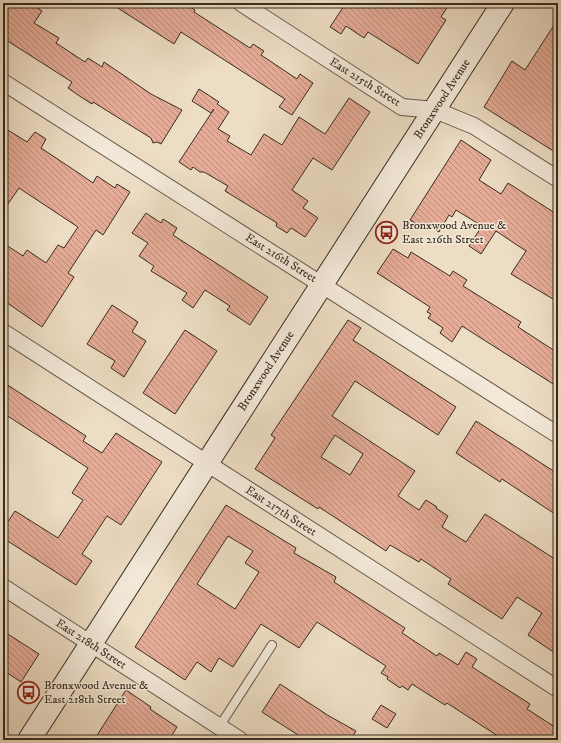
<svg xmlns="http://www.w3.org/2000/svg" width="561" height="743" font-family="'IM FELL DW Pica',serif">
  <style>
    .building { fill: url(#building-back-hatch); stroke: #372c1f; fill-rule: evenodd }
    .lines { fill: none; stroke-linecap: round; stroke-linejoin: round }
    .lane-casing { stroke: #645848; stroke-width: 10 }
    .street-casing { stroke: #645848; stroke-width: 18 }
    .secondary-casing { stroke: #372c1f; stroke-width: 24 }
    .lane { stroke: #f3e9d9; stroke-width: 8 }
    .street { stroke: #f3e9d9; stroke-width: 16 }
    .secondary { stroke: #f3e9d9; stroke-width: 22 }
    .labels { text-anchor: middle; dominant-baseline: central; stroke-width: 3; stroke-linejoin: round; paint-order: stroke }
    .street-label { font-size: 12px; fill: #372c1f; stroke: #f3e9d9 }
    .poi-label { font-size: 12px; fill: #372c1f; stroke: #f3e9d9; text-anchor: start }
  </style>
  <defs>
    <pattern id="building-back-hatch" width="6" height="6" patternUnits="userSpaceOnUse"><rect width="6" height="6" fill="#e6ac98"/><path d="M-1 5l2 2M0 0l6 6M5-1l2 2" fill="none" stroke="#bb8c7b"/></pattern>
  </defs>
  <rect width="100%" height="100%" fill="#edddc4"/>
  <filter id="stains"><feTurbulence type="fractalNoise" baseFrequency=".005" numOctaves="4"/><feColorMatrix values="0 0 0 0 .2 0 0 0 0 .09 0 0 0 0 .02 0 0 0 .5 -.17"/></filter>
  <radialGradient id="worn" r=".72"><stop offset=".6" stop-color="#630" stop-opacity="0"/><stop offset="1" stop-color="#630" stop-opacity=".3"/></radialGradient>
  <path class="building" d="M3,3H29L42,11L34,23L59,38L56,43L85,62L88,58L102,67L104,62L151,94L182,110L161,144L157,142L153,143L151,138L93,102L92,104L81,97L68,88L72,82L3,38Z
    M110,3H183L195,10L194,12L250,48L253,44L264,51L261,55L297,79L300,74L313,83L292,115L279,107L285,99L181,32L174,44Z
    M346,3H450L441,17L446,20L418,64L368,32L364,38L346,26L341,34L330,27Z
    M558,19V154L484,107L512,61L525,70Z
    M199,89L219,102L217,104L229,112L218,129L230,136L227,141L251,155L264,134L282,145L299,117L325,134L349,98L370,112L332,170L313,158L292,190L308,201L303,208L318,218L305,237L291,228L287,233L276,226L277,223L225,191L228,186L204,172H200L193,167L191,170L179,162L214,109L211,113L192,101Z
    M3,127L27,142L35,132L46,139L41,148L80,174L93,183L97,176L115,188L117,184L130,192L103,235L96,230L68,273L74,277L42,327L3,300V243L23,256L27,250L46,263L58,245L64,248L78,227L19,188L3,211Z
    M461,140L491,160L479,180L501,194L508,183L558,215V302L511,274L526,251L496,231L481,254L469,246L482,226L456,210L452,217L449,215L439,232L429,225L426,230L410,220Z
    M146,213L161,223L163,219L177,228L173,235L268,297L250,325L227,310L230,306L205,290L193,308L182,300L187,293L151,271L154,266L139,256L148,243L132,233Z
    M393,249L408,258L411,252L450,276L453,271L467,280L463,286L521,322L518,327L558,353V387L462,326L452,342L440,333L443,328L428,318L431,314L427,312L430,307L377,273Z
    M112,305L138,322L132,332L146,341L124,377L111,368L115,361L87,344Z
    M348,320L361,328L353,340L456,407L438,435L355,381L332,416L415,471L398,496L419,510L426,500L437,507L436,508L448,516L442,527L466,542L485,514L558,561V655L528,635L542,613L517,597L502,619L448,584L451,579L421,559L419,562L390,545L386,551L319,507L318,509L255,469L275,438L271,435ZM335,435L363,454L350,475L321,457Z
    M185,330L217,351L175,414L143,393Z
    M3,382L86,436L83,441L102,453L116,433L162,462L121,525L107,516L82,554L92,561L76,585L3,538V529L15,511L58,538L83,500L72,493L88,468L3,413Z
    M476,421L558,474V516L502,479L500,482L456,453Z
    M226,505L296,548L294,553L336,577L334,582L405,628L402,633L437,656L439,653L458,665L466,652L477,659L472,667L530,704L527,709L558,729V740H504L447,703L445,705L412,684L408,690L402,686L400,688L387,679L388,677L381,673L386,666L317,622L299,648L261,624L233,667L219,658L211,672L197,662L185,680L135,647ZM228,536L253,551L245,563L259,572L235,609L197,584Z
    M3,631L39,654L21,682L3,670Z
    M280,684L329,716L356,731L350,740H306L262,712Z
    M126,690L151,707L150,709L177,727L169,740H94Z
    M381,705L396,714L387,728L372,719Z"/>
  <g class="lines">
    <defs>
      <path id="lane" d="M219,727L272,645"/>
      <path id="street" d="M241,3L402,107L435,110L474,126L558,179
        M3,82L558,435
        M3,332L558,689
        M3,587L240,740"/>
      <path id="secondary" d="M29,740L503,3"/>
    </defs>
    <use href="#lane" class="lane-casing"/>
    <use href="#street" class="street-casing"/>
    <use href="#secondary" class="secondary-casing"/>
    <use href="#lane" class="lane"/>
    <use href="#street" class="street"/>
    <use href="#secondary" class="secondary"/>
  </g>
  <defs>
    <symbol id="bus-ring" viewBox="-11 -11 22 22"><circle r="9.5" fill="#f3e9d9" stroke="#8f2418" stroke-width="1.5"/><path d="M-5-6H5V4H4V6H2V4H-2V6H-4V4H-5ZM-3.5-4V0h7V-4ZM-3.5 1.2v1.5H-2V1.2ZM2 1.2v1.5H3.5V1.2Z" fill="#8f2418"/></symbol>
  </defs>
  <g fill-rule="evenodd">
    <use href="#bus-ring" x="374" y="220" width="25" height="25"/>
    <use href="#bus-ring" x="16" y="680" width="25" height="25"/>
  </g>
  <g class="labels">
    <g class="street-label">
      <text transform="translate(365 82) rotate(32)">East 215th Street</text>
      <text transform="translate(442 99) rotate(-57)">Bronxwood Avenue</text>
      <text transform="translate(281 258) rotate(32)">East 216th Street</text>
      <text transform="translate(266 371) rotate(-57)">Bronxwood Avenue</text>
      <text transform="translate(281 511) rotate(33)">East 217th Street</text>
      <text transform="translate(91 644) rotate(33)">East 218th Street</text>
    </g>
    <g class="poi-label">
      <text x="402" y="225">Bronxwood Avenue &amp;<tspan x="402" dy="14">East 216th Street</tspan></text>
      <text x="44" y="685">Bronxwood Avenue &amp;<tspan x="44" dy="14">East 218th Street</tspan></text>
    </g>
  </g>
  <rect width="561" height="743" fill="none" stroke="#edddc4" stroke-width="16"/>
  <rect x="4" y="4" width="553" height="735" fill="none" stroke="#372c1f" stroke-width="2"/>
  <rect x="8" y="8" width="545" height="727" fill="none" stroke="#372c1f"/>
  <rect width="100%" height="100%" filter="url(#stains)"/>
  <rect width="100%" height="100%" fill="url(#worn)"/>
</svg>
